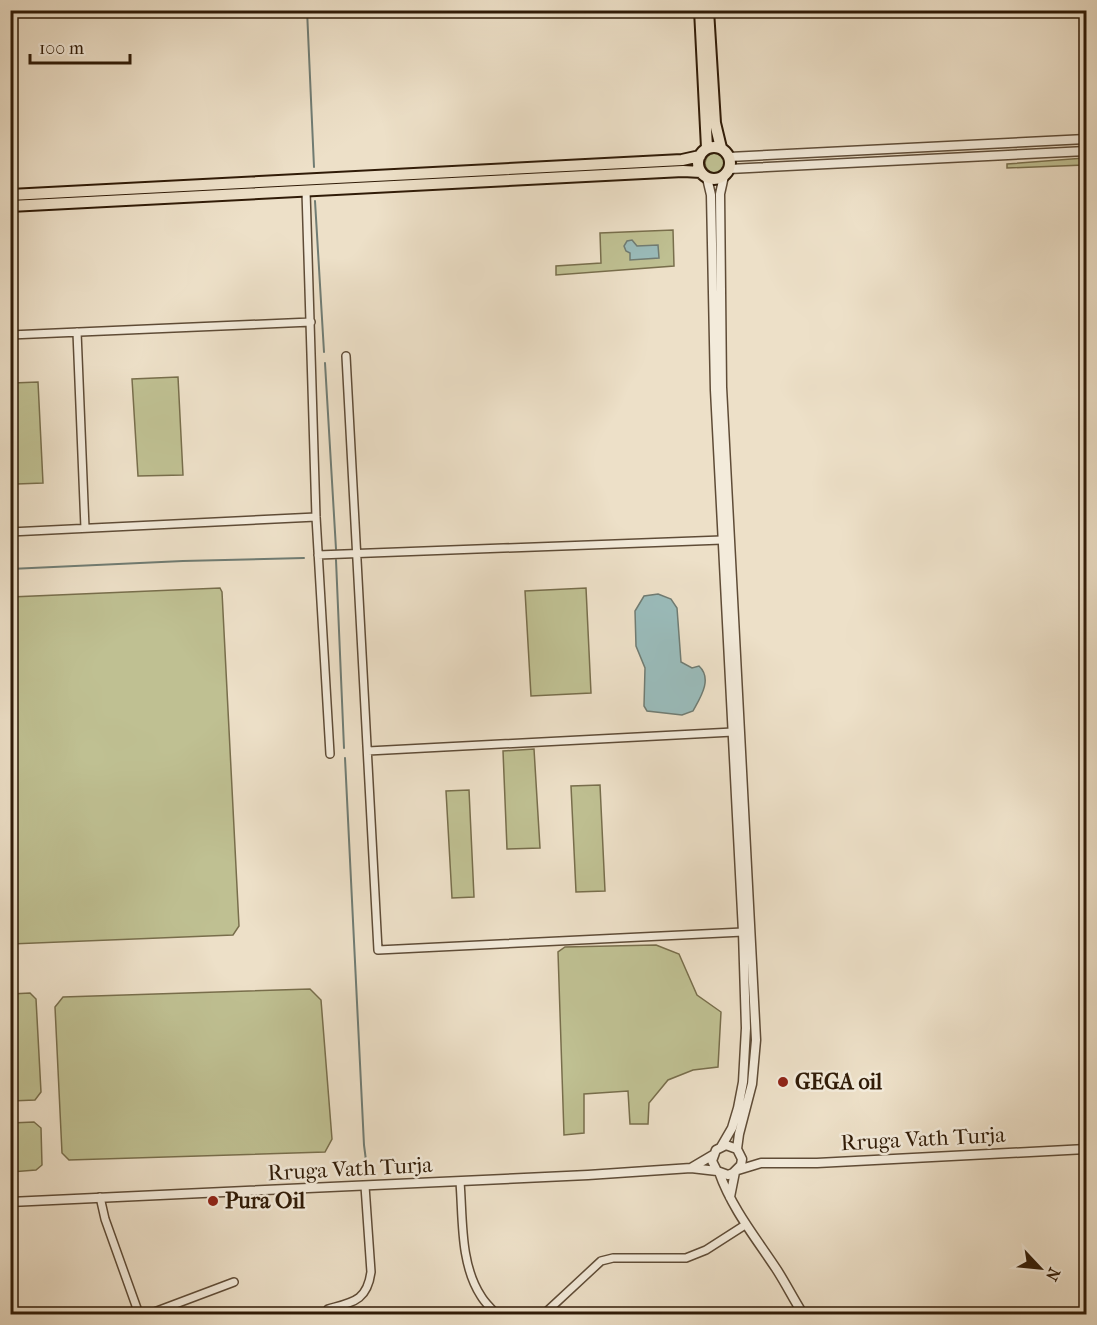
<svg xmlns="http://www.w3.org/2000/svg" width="1097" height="1325" font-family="'IM FELL French Canon',serif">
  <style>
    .green { fill: #bfc092; stroke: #786e4c; stroke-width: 1.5 }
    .water { fill: #9abcbb; stroke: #707c73; stroke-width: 1.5 }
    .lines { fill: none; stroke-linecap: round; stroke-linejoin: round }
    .stream { stroke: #707c73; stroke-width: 2 }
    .minor-casing { stroke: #5f4c37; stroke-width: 10 }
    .tertiary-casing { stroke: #5f4c37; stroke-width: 11 }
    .primary-casing { stroke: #301b07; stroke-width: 14 }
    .minor { stroke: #f3ebdb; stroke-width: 7 }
    .tertiary { stroke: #f3ebdb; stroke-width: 8 }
    .primary { stroke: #ede0c8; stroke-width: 10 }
    .poi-dot { fill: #8f2418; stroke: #f3ebdb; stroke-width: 2 }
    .labels { text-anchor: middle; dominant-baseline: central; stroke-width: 5; stroke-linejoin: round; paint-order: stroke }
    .poi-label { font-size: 22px; font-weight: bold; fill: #301b07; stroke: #f3ebdb; text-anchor: start }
    .street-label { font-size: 22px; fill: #301b07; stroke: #f3ebdb }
  </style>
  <rect width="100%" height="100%" fill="#ede0c8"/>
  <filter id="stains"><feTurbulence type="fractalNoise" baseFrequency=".00333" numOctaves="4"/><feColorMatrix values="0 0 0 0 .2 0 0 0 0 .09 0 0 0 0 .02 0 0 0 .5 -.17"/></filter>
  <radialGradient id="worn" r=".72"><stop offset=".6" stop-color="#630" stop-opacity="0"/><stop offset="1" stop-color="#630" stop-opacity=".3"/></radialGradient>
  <path class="green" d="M705 163a10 10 0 1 1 20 0a10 10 0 1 1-20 0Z
    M1084,158V165L1007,168V164Z
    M673,230L674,266L556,275V266L601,263L600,233Z
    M178,377L183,475L138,476L132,379Z
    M38,382L43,483L17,484L13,383Z
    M220,588L222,592L239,926L233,935L11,944V597Z
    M586,588L591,693L531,696L525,591Z
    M534,749L540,848L507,849L503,751Z
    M600,785L605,891L576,892L571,786Z
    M469,790L474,897L452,898L446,791Z
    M656,945L679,954L697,995L721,1012L718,1067L693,1070L668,1080L649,1103L648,1124H630L628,1091L584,1094V1133L564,1135L558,952L565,947Z
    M310,989L321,1000L332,1139L325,1152L69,1160L62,1153L55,1007L63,997Z
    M30,993L36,999L41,1092L35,1100L11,1101V994Z
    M34,1122L41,1128L42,1165L36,1170L11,1172V1123Z"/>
  <path class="water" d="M632,240L637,246L658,245L659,258L630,260V253L626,251L624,246L627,241Z
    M658,594L671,599L677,608L681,662L692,668L699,666C713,679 700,698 693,711L682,715L647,711L644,706L645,668L636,646L635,611L644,596Z"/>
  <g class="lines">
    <path class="stream" d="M307,10L314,167
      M315,201L324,352
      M325,363L336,549
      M336,560L344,748
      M10,569L183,561L304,558
      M345,758L364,1145L368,1176"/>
    <defs>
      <path id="minor" d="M306,191L316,517L330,754
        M77,332L85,528
        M10,335L311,322
        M346,356L378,950L743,932
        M10,532L316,517
        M318,555L722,540
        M368,751L733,732
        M460,1182C463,1219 460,1264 481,1296C485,1303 491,1308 496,1314
        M100,1197L105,1219L139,1314
        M328,1309C353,1302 367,1301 371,1272L365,1186
        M149,1314L234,1282
        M544,1314L601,1261L613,1258H686L706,1250L745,1225"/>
      <path id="tertiary" d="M729,157L1086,139
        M729,169L1086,151
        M724,176L720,194L722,387L756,1040L752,1084L739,1134L737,1149
        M707,178L711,195L715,390L743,932L746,1028L743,1082L738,1108L732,1128L721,1147
        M691,1168L713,1155
        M738,1170L761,1163H817L1086,1149
        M719,1172C732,1209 756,1238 777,1270C786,1284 794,1300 803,1314
        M730,1197L735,1172
        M10,1202L588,1175L691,1168L717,1171L728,1175L733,1173L741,1165L742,1159L737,1149L726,1145L716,1150L712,1161L717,1171"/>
      <path id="primary" d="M700,10L707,148
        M708,10L715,123L721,148
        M698 163a16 16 0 1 1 32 0a16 16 0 1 1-32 0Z
        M10,195L682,160L700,156
        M10,206L683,171L701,172"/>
    </defs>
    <use href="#minor" class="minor-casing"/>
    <use href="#tertiary" class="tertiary-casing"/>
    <use href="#primary" class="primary-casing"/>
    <use href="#minor" class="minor"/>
    <use href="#tertiary" class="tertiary"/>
    <use href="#primary" class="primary"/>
  </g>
  <g class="poi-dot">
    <circle cx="783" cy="1082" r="6"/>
    <circle cx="213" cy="1201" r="6"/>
  </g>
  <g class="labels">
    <g class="poi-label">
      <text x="795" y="1082">GEGA oil</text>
      <text x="225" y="1201">Pura Oil</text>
    </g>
    <g class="street-label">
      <text transform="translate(923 1139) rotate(-3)">Rruga Vath Turja</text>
      <text transform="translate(350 1169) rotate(-3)">Rruga Vath Turja</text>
    </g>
  </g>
  <rect width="1097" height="1325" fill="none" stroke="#ede0c8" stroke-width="36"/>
  <rect x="12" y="12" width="1073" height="1301" fill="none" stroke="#301b07" stroke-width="3"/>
  <rect x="18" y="18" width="1061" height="1289" fill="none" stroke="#301b07" stroke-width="1.5"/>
  <g transform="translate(1040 1268) rotate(116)" stroke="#f3ebdb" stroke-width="4.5" paint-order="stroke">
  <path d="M0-4.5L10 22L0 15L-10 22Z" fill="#301b07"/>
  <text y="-9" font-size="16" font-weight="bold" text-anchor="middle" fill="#301b07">N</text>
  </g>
  <path d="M30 54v9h100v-9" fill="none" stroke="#301b07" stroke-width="3"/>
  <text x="39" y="54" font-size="18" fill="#301b07" stroke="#f3ebdb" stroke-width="4.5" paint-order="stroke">100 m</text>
  <rect width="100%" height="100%" filter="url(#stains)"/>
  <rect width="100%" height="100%" fill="url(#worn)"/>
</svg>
